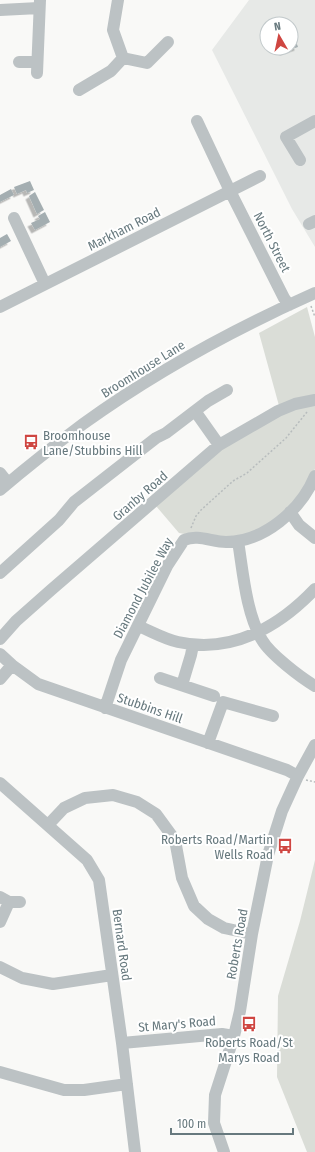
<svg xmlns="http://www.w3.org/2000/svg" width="315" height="1152" font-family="'Fira Sans Condensed',sans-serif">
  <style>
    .built { fill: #e7e9e7; fill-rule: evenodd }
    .green { fill: #daddd7 }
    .building { fill: #a4aeb1; filter: url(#shadow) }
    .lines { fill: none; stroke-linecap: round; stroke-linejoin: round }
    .path { stroke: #b7bcbd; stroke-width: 1.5; stroke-dasharray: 2 2; stroke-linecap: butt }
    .minor { stroke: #bcc2c4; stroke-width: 12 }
    .labels { text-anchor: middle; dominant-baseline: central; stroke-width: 4; stroke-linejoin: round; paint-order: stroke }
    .street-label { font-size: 13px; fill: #67797e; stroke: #fff }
    .poi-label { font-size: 13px; fill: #67797e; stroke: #fff; text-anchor: start }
  </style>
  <defs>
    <filter id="shadow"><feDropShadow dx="-3.5" dy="3.5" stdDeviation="0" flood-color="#0004"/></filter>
  </defs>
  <rect width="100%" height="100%" fill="#f9f9f7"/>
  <path class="built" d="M249,0H315V247L292,209L212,50ZM267,24H291V48H267Z"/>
  <path class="green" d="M307,307L315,337V469L301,497L272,526L227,542L179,533L156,506L221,448L281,413L259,333Z
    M315,860V1152H307L277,1077L278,996L300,921Z"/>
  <path class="building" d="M294,36L298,47L283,52L282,48H291V37Z
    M30,181L34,190L27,193L26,190L17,194L14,187Z
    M11,189L14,195L0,202V195Z
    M35,192L44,210L37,214L29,196Z
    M45,212L50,222L35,230L31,223L40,219L38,216Z
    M7,234L11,241L0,247V238Z"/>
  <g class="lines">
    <path class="path" d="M311,306L315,317
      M191,528L196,516L201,510L233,481L247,473L286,438L307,412
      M306,780L315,782"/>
    <path class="minor" d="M118,0L113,30L123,58L147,63L168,42
      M0,10L39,8
      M19,62H37
      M37,73L40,0
      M79,90L111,71L123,58
      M197,121L230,191L284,298L289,305
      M300,160L286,137L315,121
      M14,218L45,284
      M309,224L315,221
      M0,307L260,176
      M195,411L219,445
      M0,473L8,483
      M0,490C27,467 55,445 83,424C155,372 234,329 315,293
      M290,512L299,525L315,538
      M238,541C243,572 246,613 262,640C270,654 300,677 315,686
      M0,573L59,520L74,502L156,438L166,433L208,401L227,390
      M138,626C151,631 164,639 178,642C232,654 279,627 315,589
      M0,639L16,621L51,590L219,445L278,411L295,404L315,400
      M0,654L12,665L38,684L287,770L298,776
      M160,678L214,696
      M0,679L12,665
      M182,685L191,655L193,645
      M105,708L121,660L167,566L184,540C198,534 212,542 226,542C264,542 301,510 315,476
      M208,743L223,702L273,716
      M0,783L87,860L99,880L122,1043L135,1152
      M48,825L64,808L85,798L113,795L137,802L156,814L175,840L182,878L194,906L208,919L224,928L252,934
      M0,897L9,902H20
      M0,922L9,902
      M0,967L22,978L53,984L112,975
      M122,1043L222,1034L234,1036
      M0,1072L64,1090H84L127,1084
      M224,1152L214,1123L215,1095L234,1036L240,1011L252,934L268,855L282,811L298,776L315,745"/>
  </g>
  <defs>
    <symbol id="bus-bare" viewBox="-9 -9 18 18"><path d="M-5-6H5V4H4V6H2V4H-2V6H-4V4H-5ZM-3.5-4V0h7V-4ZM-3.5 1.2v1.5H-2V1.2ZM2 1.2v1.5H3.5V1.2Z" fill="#cf4641" stroke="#fff" stroke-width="2.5" paint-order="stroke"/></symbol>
  </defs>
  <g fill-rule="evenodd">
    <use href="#bus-bare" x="20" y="431" width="22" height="22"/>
    <use href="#bus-bare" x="274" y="835" width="22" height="22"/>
    <use href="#bus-bare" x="238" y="1013" width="22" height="22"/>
  </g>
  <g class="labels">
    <g class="street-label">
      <text transform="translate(124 229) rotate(-27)">Markham Road</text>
      <text transform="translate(272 242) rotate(63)">North Street</text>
      <text transform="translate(143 369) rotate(-32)">Broomhouse Lane</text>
      <text transform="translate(140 496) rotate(-41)">Granby Road</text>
      <text transform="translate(143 588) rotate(-62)">Diamond Jubilee Way</text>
      <text transform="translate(150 708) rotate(19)">Stubbins Hill</text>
      <text transform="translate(237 944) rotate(-80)">Roberts Road</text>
      <text transform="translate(122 945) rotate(82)">Bernard Road</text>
      <text transform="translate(177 1024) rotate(-5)">St Mary's Road</text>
    </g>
    <g class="poi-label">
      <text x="43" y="435">Broomhouse<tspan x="43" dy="15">Lane/Stubbins Hill</tspan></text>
      <text x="273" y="839" text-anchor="end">Roberts Road/Martin<tspan x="273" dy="15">Wells Road</tspan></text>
      <text x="249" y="1042" text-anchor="middle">Roberts Road/St<tspan x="249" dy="15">Marys Road</tspan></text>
    </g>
  </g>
  <g transform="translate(279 36) rotate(351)"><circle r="19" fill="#ffffff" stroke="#c2c9cb"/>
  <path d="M0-3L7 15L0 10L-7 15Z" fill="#cf4641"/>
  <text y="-6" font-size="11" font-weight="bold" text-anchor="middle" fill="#67797e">N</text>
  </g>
  <path d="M171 1128v6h122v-6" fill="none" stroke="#67797e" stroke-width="2"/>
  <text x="177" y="1128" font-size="12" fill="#67797e" stroke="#ffffff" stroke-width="3" paint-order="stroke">100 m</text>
</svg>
